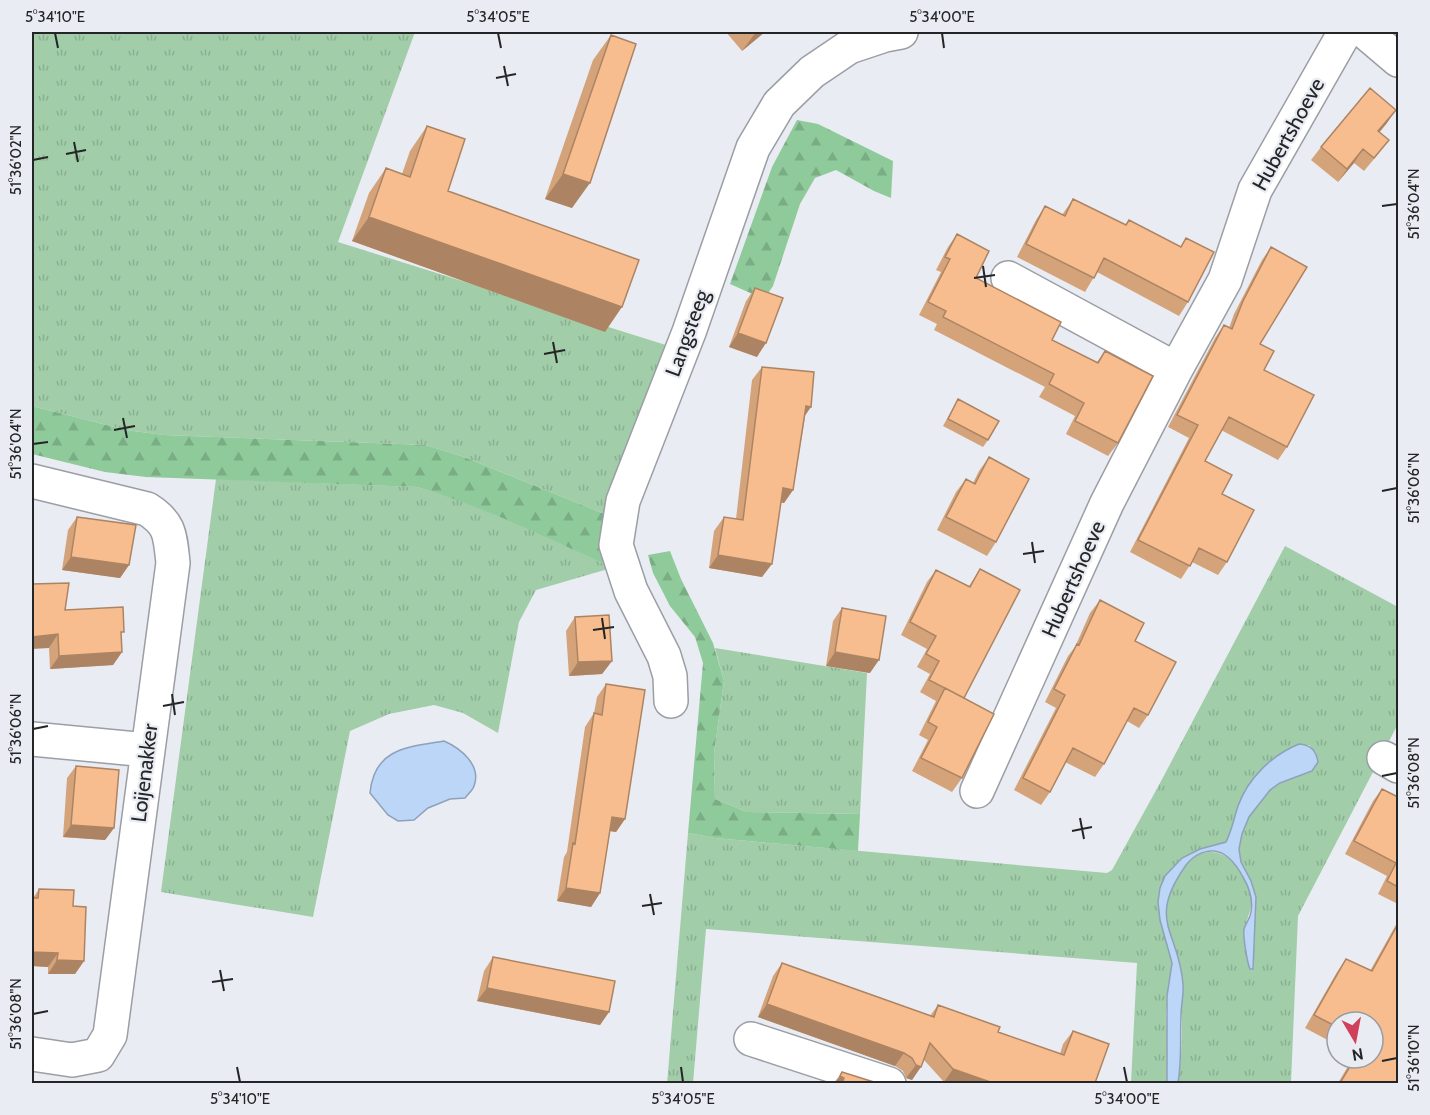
<svg xmlns="http://www.w3.org/2000/svg" width="1430" height="1115" font-family="Cabin,sans-serif">
  <style>
    .grass { fill: url(#grass-tufts) }
    .forest { fill: url(#forest-firs) }
    .water { fill: #bcd6f8; stroke: #8ea1b9; stroke-width: 1.5 }
    .lines { fill: none; stroke-linecap: round; stroke-linejoin: round }
    .street-casing { stroke: #9b9ea4; stroke-width: 36 }
    .street { stroke: #fff; stroke-width: 33 }
    .wall { fill: #d4a37a }
    .shaded-wall { fill: #ad8463 }
    .building { fill: #f7bd8e; stroke: #ad8463; stroke-width: 1.5 }
    .ticks { fill: none; stroke: #242527; stroke-width: 2 }
    .labels { text-anchor: middle; dominant-baseline: central; stroke-width: 4.5; stroke-linejoin: round; paint-order: stroke }
    .street-label { font-size: 21px; fill: #242527; stroke: #eaecf3 }
    .neatline { fill: none; stroke: #242527; stroke-width: 2 }
    .ticks-label { font-size: 15px; text-anchor: middle; fill: #242527 }
  </style>
  <defs>
    <pattern id="grass-tufts" width="24" height="20" patternUnits="userSpaceOnUse" patternTransform="scale(1.5)"><rect width="24" height="20" fill="#a1cda9"/><path d="M3 7l-1-3M5 7V3M7 7l1-3M15 17l-1-3M17 17v-4M19 17l1-3" fill="none" stroke="#8ab091"/></pattern>
    <pattern id="forest-firs" width="22" height="20" patternUnits="userSpaceOnUse" patternTransform="scale(1.5)"><rect width="22" height="20" fill="#8fca9a"/><path d="M5 1l3.5 6h-7zM16 11l3.5 6h-7z" fill="#7bad85"/></pattern>
  </defs>
  <rect width="100%" height="100%" fill="#eaecf3"/>
  <path class="grass" d="M32,32H415L338,242L669,346L607,515L464,457L426,445L164,435L126,430L32,406Z
    M216,479L417,487L460,500L531,529L608,566V569L536,590L519,622L498,733L463,713L434,705L389,714L350,731L313,917L161,892Z
    M1285,546L1398,607V724L1298,916L1291,1083H1178C1186,1031 1182,974 1166,923C1162,866 1221,813 1250,892C1255,907 1246,918 1244,932C1243,942 1247,953 1248,964H1254L1251,881L1241,862L1239,849L1242,834L1249,817L1269,790L1317,762L1316,752L1309,745C1297,750 1284,753 1274,759C1258,768 1244,790 1238,806C1234,818 1232,830 1226,842L1200,849L1160,888L1172,963L1166,1013L1168,1050L1167,1083H1131L1137,963L706,929L693,1083L667,1084L688,833L715,838L1107,873L1112,870L1159,785Z
    M715,648L867,673L860,814L747,812L715,799L714,753L724,681Z"/>
  <path class="forest" d="M797,120L818,124L893,161L891,198L874,191L836,170L815,178L800,204L773,286L764,299L730,284L772,167Z
    M32,406L126,430L164,435L426,445L464,457L607,515L608,566C545,536 484,507 417,487L146,477L105,472L32,454Z
    M670,551L681,579L713,643L724,681L714,753L715,799L747,812L860,814L858,851L715,838L688,833L703,663L695,637L670,606L653,573L648,555Z"/>
  <path class="water" d="M444,741C460,748 482,765 474,786C473,790 468,794 465,798L450,799L428,808L414,820L398,821L388,815L370,793C374,748 408,747 444,741Z
    M1299,744C1311,745 1316,750 1318,762L1312,771L1280,783L1270,790L1249,817L1242,834L1239,849L1241,862L1251,881L1256,897L1253,969H1250C1247,962 1243,937 1244,929C1245,925 1248,921 1250,916C1254,903 1250,889 1243,877C1237,866 1228,852 1214,851C1202,850 1190,858 1184,868C1147,922 1179,931 1183,984C1184,995 1181,1005 1181,1016C1180,1039 1182,1060 1178,1083H1167V996L1172,963L1160,920L1158,902L1160,888L1165,876L1182,858L1200,849L1226,842C1232,830 1234,818 1238,806C1248,778 1272,755 1299,744Z"/>
  <g class="lines">
    <defs>
      <path id="street" d="M1365,32L1398,60
        M1008,278L1176,369
        M32,481L147,509C171,524 170,536 173,563L110,1035L98,1055L72,1060L32,1054
        M671,701L670,676L664,656L631,591L616,545L623,501L689,332L753,148L779,104L812,72L849,47L885,35L901,32
        M32,739L147,750
        M1384,758L1398,766
        M977,791L1107,503L1176,369L1225,280L1255,190L1345,32
        M751,1039L889,1084"/>
    </defs>
    <use href="#street" class="street-casing"/>
    <use href="#street" class="street"/>
  </g>
  <path class="wall" d="M726,32H765L742,51Z
    M611,35L572,208L545,199L593,60Z
    M1387,123L1379,132V153L1364,171L1354,163L1338,182L1311,160L1321,147Z
    M427,126L448,191L605,332L352,241L369,193L386,168L402,174L410,151Z
    M1073,199L1126,225L1129,220L1180,247L1186,238L1188,302L1179,316L1097,272L1085,292L1017,257L1036,220L1045,206L1062,215Z
    M957,234L976,278L1052,340L1097,362L1105,351L1118,443L1108,456L1066,434L1075,416L1039,397L1045,387L934,330L937,324L919,315L941,272L936,270L948,247Z
    M1271,247L1260,344L1264,370L1287,447L1278,460L1221,430L1205,461L1222,494L1227,562L1218,575L1192,562L1181,579L1130,552L1189,438L1168,427L1215,338L1224,325L1229,328L1234,314L1262,260Z
    M755,288L757,357L729,347L746,301Z
    M762,367L805,417L793,490L784,503L781,502L762,577L709,568L714,531L724,517L736,519L752,380Z
    M958,399L988,440L983,447L943,426L954,406Z
    M989,457L996,542L987,556L937,530L956,492L966,479L973,483L979,471Z
    M77,517L129,565L120,578L62,570L68,530Z
    M980,569L964,698L962,778L952,792L912,771L928,740L919,735L936,701L920,692L930,674L917,667L927,649L901,635L927,582L936,570L969,586Z
    M1100,600L1135,641L1148,715L1139,728L1127,721L1104,764L1095,777L1065,762L1050,792L1041,805L1014,790L1056,708L1045,702L1068,656L1075,647L1090,613Z
    M842,608L870,673L826,666L833,621Z
    M65,610L121,636L122,652L113,665L50,669L49,648Z
    M575,617L612,661L602,674L569,676L566,631Z
    M606,684L625,819L616,832L610,831L600,893L591,907L557,901L564,857L567,852L585,727L594,713L597,697Z
    M76,766L114,828L105,840L63,837L67,778Z
    M1382,789L1398,797V904L1378,894L1387,876L1345,854L1373,801Z
    M39,889L73,906L84,961L75,974H48V967L32,966V898H33Z
    M1398,921V1083H1338L1353,1058H1373V1022H1337V1045L1305,1028L1337,972L1346,959L1370,971Z
    M493,957L609,1012L600,1025L477,1001L484,971Z
    M782,963L930,1016L938,1005L998,1032L1060,1054L1063,1044L1073,1031L1095,1083L944,1082L924,1060L912,1080L906,1078L903,1071L895,1066L758,1017L773,976Z
    M842,1072L877,1083H834Z"/>
  <path class="shaded-wall" d="M756,32H765L742,51Z
    M1396,110L1387,123L1369,145L1378,131Z
    M1363,149L1354,163L1338,182L1347,169Z
    M563,174L590,183L572,208L545,199Z
    M369,217L622,307L605,332L352,241Z
    M738,333L766,343L757,357L729,347Z
    M806,406L811,407L802,420Z
    M783,488L793,490L784,503L774,501Z
    M718,555L772,564L762,577L709,568Z
    M71,557L129,565L120,578L62,570Z
    M58,634L49,648L32,649V637Z
    M122,652L113,665L50,669L59,656Z
    M835,652L879,660L870,673L826,666Z
    M612,661L602,674L569,676L578,662Z
    M612,817L625,819L616,832L603,830Z
    M71,825L114,828L105,840L63,837Z
    M566,888L600,893L591,907L557,901Z
    M32,952L58,953L48,967L32,966Z
    M57,960L84,961L75,974H48Z
    M487,988L609,1012L600,1025L477,1001Z
    M767,1004L904,1053L895,1066L758,1017Z
    M916,1065L921,1067L912,1080L906,1078Z
    M953,1069L993,1083H947L944,1082Z
    M840,1076L844,1078L840,1083H835Z"/>
  <path class="building" d="M611,35L636,44L590,183L563,174Z
    M1370,88L1396,110L1378,131L1389,140L1374,158L1363,149L1347,169L1321,147Z
    M427,126L465,139L448,191L639,260L622,307L369,217L386,168L410,177Z
    M1073,199L1126,225L1129,220L1181,247L1186,238L1214,252L1188,302L1104,258L1094,278L1026,244L1045,206L1065,216Z
    M957,234L989,251L976,278L1061,322L1052,340L1098,363L1105,351L1153,376L1118,443L1075,421L1084,403L1049,384L1054,374L943,317L946,311L928,302L950,259L945,257Z
    M1271,247L1307,267L1260,344L1274,351L1264,370L1314,395L1287,447L1229,417L1205,461L1232,475L1222,494L1254,510L1227,562L1199,548L1190,566L1138,540L1198,425L1177,415L1224,325L1232,329L1243,301Z
    M755,288L783,298L766,343L738,333Z
    M762,367L814,372L811,407L806,406L793,490L783,488L772,564L718,555L724,517L743,520Z
    M958,399L999,421L988,440L948,419Z
    M989,457L1029,479L996,542L946,517L966,479L975,484Z
    M77,517L136,525L129,565L71,557Z
    M980,569L1020,590L964,698L929,680L939,661L926,654L936,636L910,622L936,570L970,587Z
    M69,583L65,610L123,607L124,632H121L122,652L59,656L58,634L32,637V584Z
    M1100,600L1144,623L1135,641L1176,662L1148,715L1134,708L1104,764L1073,748L1050,792L1023,778L1065,695L1054,689L1077,644L1079,645Z
    M842,608L886,616L879,660L835,652Z
    M609,615L612,661L578,662L575,617Z
    M606,684L645,690L625,819L612,817L600,893L566,888L573,843L575,844L594,713L602,715Z
    M945,688L994,714L962,778L921,758L937,727L928,722Z
    M76,766L119,770L114,828L71,825Z
    M1382,789L1398,797V887L1387,881L1396,863L1354,841Z
    M39,889L74,890L73,906L86,907L84,961L57,960L58,953L32,952V898H38Z
    M1398,924V1083H1340L1355,1058H1373V1022H1337V1027L1314,1015L1346,959L1372,971Z
    M493,957L615,981L609,1012L487,988Z
    M782,963L934,1017L938,1005L1000,1027L998,1032L1064,1055L1073,1031L1109,1044L1095,1083H993L953,1069L930,1043L921,1067L916,1065L912,1058L904,1053L767,1004Z
    M842,1072L877,1083H842L844,1078L840,1076Z"/>
  <path class="ticks" d="M55,33L58,48M498,33L501,48M942,33L944,48M504,66L508,86M496,78L516,74M74,142L78,162M66,154L86,150M33,160L48,157M1382,206L1397,204M983,266L986,287M974,278L995,275M553,342L557,363M544,354L565,350M123,418L127,438M114,430L135,426M33,444L48,442M1382,491L1397,488M1032,542L1035,563M1023,554L1044,551M602,618L605,639M593,630L614,627M172,694L175,715M163,706L184,702M33,729L48,726M1382,776L1397,773M1080,818L1084,839M1072,831L1092,827M650,894L654,915M642,906L662,903M220,970L224,991M212,982L233,979M33,1014L48,1011M1382,1061L1397,1058M237,1067L240,1082M681,1067L683,1082M1124,1067L1127,1082"/>
  <g class="labels">
    <g class="street-label">
      <text transform="translate(1288 134) rotate(-61)">Hubertshoeve</text>
      <text transform="translate(687 333) rotate(-70)">Langsteeg</text>
      <text transform="translate(1073 579) rotate(-66)">Hubertshoeve</text>
      <text transform="translate(144 773) rotate(-83)">Loijenakker</text>
    </g>
  </g>
  <rect width="1430" height="1115" fill="none" stroke="#eaecf3" stroke-width="66"/>
  <g transform="translate(1355 1040) rotate(170)"><circle r="28" fill="#eaecf3" stroke="#9b9ca1" stroke-width="1.5"/>
  <path d="M0-4.5L10 22L0 15L-10 22Z" fill="#d0405b"/>
  <text y="-9" font-size="16" font-weight="bold" text-anchor="middle" fill="#242527">N</text>
  </g>
  <rect x="33" y="33" width="1364" height="1049" class="neatline"/>
  <g class="ticks-label">
    <text x="55" y="22">5°34'10"E</text>
    <text x="498" y="22">5°34'05"E</text>
    <text x="942" y="22">5°34'00"E</text>
    <text transform="translate(16 160) rotate(-90)" y="5">51°36'02"N</text>
    <text transform="translate(1414 204) rotate(-90)" y="5">51°36'04"N</text>
    <text transform="translate(16 444) rotate(-90)" y="5">51°36'04"N</text>
    <text transform="translate(1414 488) rotate(-90)" y="5">51°36'06"N</text>
    <text transform="translate(16 729) rotate(-90)" y="5">51°36'06"N</text>
    <text transform="translate(1414 773) rotate(-90)" y="5">51°36'08"N</text>
    <text transform="translate(16 1014) rotate(-90)" y="5">51°36'08"N</text>
    <text transform="translate(1414 1058) rotate(-90)" y="5">51°36'10"N</text>
    <text x="240" y="1104">5°34'10"E</text>
    <text x="683" y="1104">5°34'05"E</text>
    <text x="1127" y="1104">5°34'00"E</text>
  </g>
</svg>
